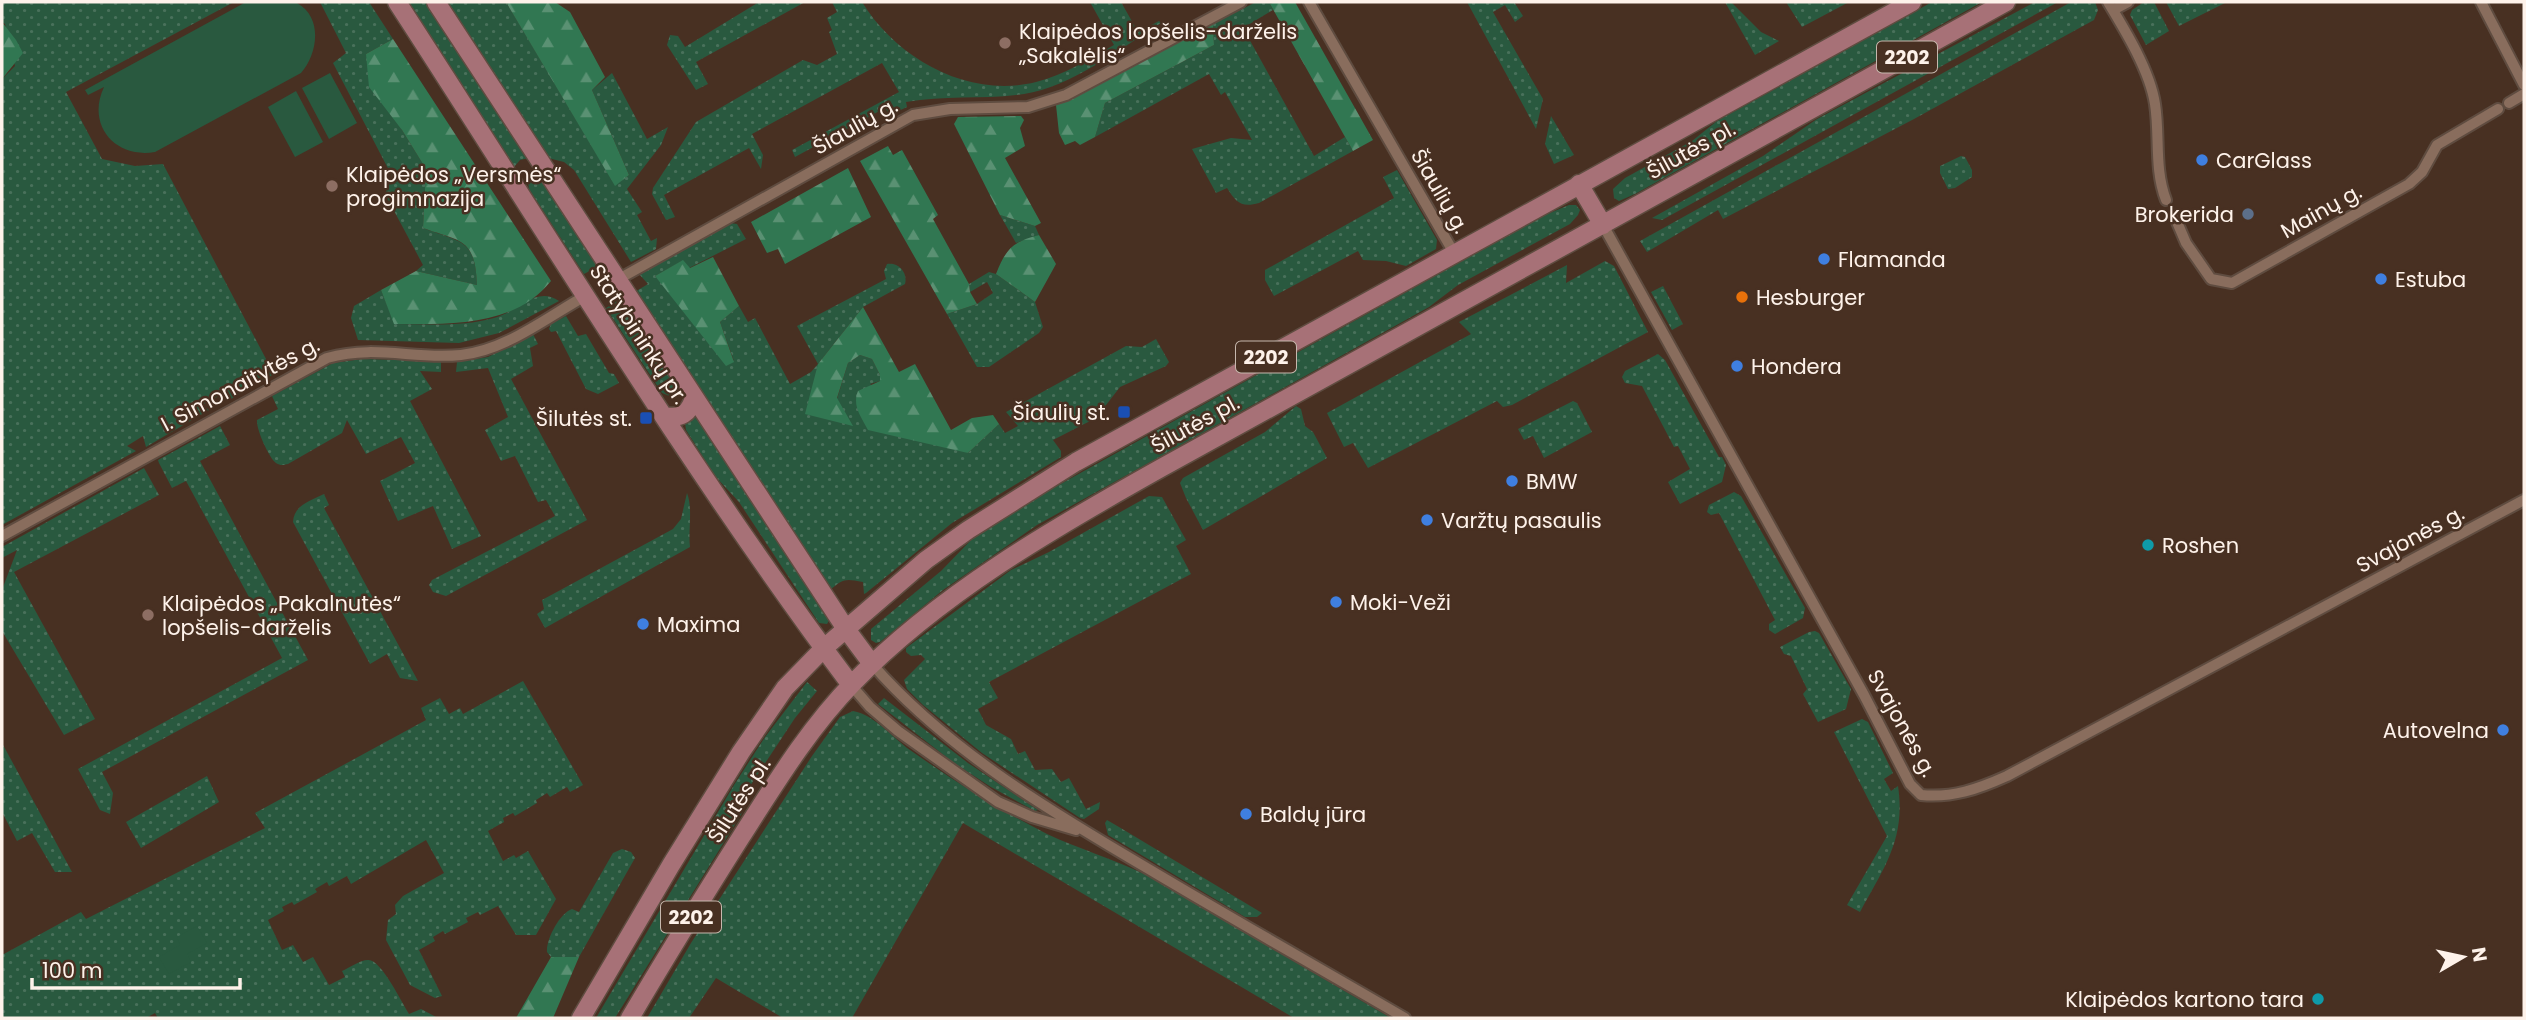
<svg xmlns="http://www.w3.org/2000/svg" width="2526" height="1020" font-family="Poppins,sans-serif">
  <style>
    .grass { fill: url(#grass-dots) }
    .forest { fill: url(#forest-firs) }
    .park { fill: #29593f }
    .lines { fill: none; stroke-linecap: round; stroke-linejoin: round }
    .street-casing { stroke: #5f4c40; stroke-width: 14 }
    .primary-casing { stroke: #5f4c40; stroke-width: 21 }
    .street { stroke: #896d5d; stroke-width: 10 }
    .primary { stroke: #a77177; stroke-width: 18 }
    .education-dot { fill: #8d6e63; stroke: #483022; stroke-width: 2.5 }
    .shop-dot { fill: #3f7fe0; stroke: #483022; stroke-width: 2.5 }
    .service-dot { fill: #5c6f8a; stroke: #483022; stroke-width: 2.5 }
    .food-dot { fill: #e8710a; stroke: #483022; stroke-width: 2.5 }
    .transit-dot { fill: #1a4fb4; stroke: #483022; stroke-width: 2.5 }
    .culture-dot { fill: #0f9aa8; stroke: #483022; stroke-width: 2.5 }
    .labels { text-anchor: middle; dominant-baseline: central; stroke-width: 5; stroke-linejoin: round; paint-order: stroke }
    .shield { fill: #483022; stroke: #c7b8ae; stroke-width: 2 }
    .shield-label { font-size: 19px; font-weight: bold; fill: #fef2ea }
    .poi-label { font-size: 21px; fill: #fef2ea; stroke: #483022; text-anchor: start }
    .street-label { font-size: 21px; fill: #fef2ea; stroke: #483022 }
  </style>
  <defs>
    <pattern id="grass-dots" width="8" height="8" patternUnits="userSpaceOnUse" patternTransform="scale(1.75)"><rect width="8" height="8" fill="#29593f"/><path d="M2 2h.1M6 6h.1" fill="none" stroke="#49715b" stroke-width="1.8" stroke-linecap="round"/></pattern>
    <pattern id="forest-firs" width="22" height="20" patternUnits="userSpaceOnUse" patternTransform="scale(1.75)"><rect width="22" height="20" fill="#317752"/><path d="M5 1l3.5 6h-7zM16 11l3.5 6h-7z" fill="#5a9173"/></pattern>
  </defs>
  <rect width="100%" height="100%" fill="#483022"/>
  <path class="grass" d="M2,2H234L66,92L102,159L135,166L163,164L274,374L231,399L228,391L202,405L209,410L146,447L143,436L127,446L136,451L2,525V79L15,66L5,24L2,22Z
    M320,2H369L393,39L366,54L402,130L426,169L423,228C463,243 475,239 477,285L416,271L423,265L385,194L392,176L333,63L346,53Z
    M407,2H427L529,158L520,160L514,167Z
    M445,2H506L615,185L629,175L592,90L612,73L647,139L668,127L661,145L627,189L642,212L637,215L651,241L657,238L656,249L631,262L574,170L564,162L544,157Z
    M759,2H805L696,62L708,84L696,90L667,45L670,35L678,36L685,47Z
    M832,2H862C897,59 969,99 1036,82C1064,75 1089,59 1114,45L1090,2H1121L1138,32L1159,21L1161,23C1121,48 1071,87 1024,94C985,100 945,95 906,102L907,107L890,115L885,108L795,157L792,150L899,92L882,63L752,134L763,155L761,169L749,148L664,195L675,217L666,220L652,194L653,188L696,122L803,60L817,65L837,54L829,32L832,30L827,18L837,12Z
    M1256,2H1275L1270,4L1273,10L1243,28L1314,156L1345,137L1353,151L1259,203C1241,208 1236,202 1227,188L1216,193L1192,149L1231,138L1252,140L1225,92L1221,95L1209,74L1095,137L1105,103L1214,45L1213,24Z
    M1467,2H1514L1523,16L1515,22L1505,5L1493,12L1543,99L1536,129Z
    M1725,2H1731L1761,32L1779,41L1755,55Z
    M1786,2H1849L1802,27Z
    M1932,2H1982L1635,194L1619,201L1614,198L1613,189L1625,178L1692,141L1717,121Z
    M2035,2H2058L1662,220L1652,218L1763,156L1817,119Z
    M2071,2H2095L2098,10L2094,20L1914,119L1723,219L1718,210L1647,252L1640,241Z
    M2144,2H2154L2169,31L2146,45L2130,15L2132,10Z
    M2166,2H2227L2179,26Z
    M1551,116L1574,155L1554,164L1545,144Z
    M1961,156L1965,157L1972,170V177L1955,188L1948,189L1940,173V166Z
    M1397,170L1437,240L1436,249L1406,266L1386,261L1363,260L1358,251L1274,296L1265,280V270L1394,198L1383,177Z
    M533,176L540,177L599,266L584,274L529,189L528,182Z
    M1569,205H1576L1580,210L1578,215L1570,224L1458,285L1429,307L1037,525L943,590L880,642L876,643L871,640V629L941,571L973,538L1039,496L1545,215Z
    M1000,215L1035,226L1039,235L1016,243Z
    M730,223L737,224L746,239L689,268L682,261L655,276L734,361L720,322L739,306L748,322L755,318L790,384L811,372L818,364L797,326L886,279L884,271L887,264C899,262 908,273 905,284L863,307L818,364L852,425L837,399L848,363L860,355L872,359L880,375V381L870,384L968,453L999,424L1005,433L1018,426L1006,412L1126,346L1142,347L1156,339L1169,362L1166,366L1120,387L1096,418L1053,440L1061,451V457L952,523L866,593L864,594L863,582C845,579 844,578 829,591L633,293L648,284L639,274Z
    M1605,261L1614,266L1648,332L1512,405L1503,407L1497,401L1368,468L1353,443L1344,447L1327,413L1471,334L1459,322L1567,265L1566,283Z
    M989,272L996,274L1035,302L1043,327L1039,333L989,367H977L947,314L977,304L993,293L987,282L970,292L969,284Z
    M1663,286L1683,324L1672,330L1651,292Z
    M381,290L395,324C428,324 462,327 494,318C517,312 536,285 559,301L499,333L459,343L358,340L351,318L354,306Z
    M621,299L676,384L677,391L672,397L662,393L606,308Z
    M566,316L578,336L586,334L609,373L614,374L619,383L598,394L586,389L556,331L551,332L549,329L551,324Z
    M533,334L538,344L530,348L533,366L511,379L587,520L446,596L433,592L429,585L432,580L555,516L546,500L538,502L515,456L501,461L485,430L508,417L488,368L456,372L457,362L488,357Z
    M1658,354L1665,360L1719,457H1722L1726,465L1722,482L1680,504L1668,482L1690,469L1678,446L1674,447L1642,386L1625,383L1622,377L1625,371Z
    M362,359L441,361V372L420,371L432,389L410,401L481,536L452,549L433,506L398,521L380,481L415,463L401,437L366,454L347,420L342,433L288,464C283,465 281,466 276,463C269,458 256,429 257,420L278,409L272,396L333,363Z
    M1573,401L1577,403L1592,432L1544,458L1533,436L1524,440L1518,429Z
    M1296,406L1301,409L1305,426L1313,432L1327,458L1203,530L1186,498L1180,483L1183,478L1265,432Z
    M694,417L700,421L830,619L827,624L819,623L739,502L715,476L686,430L685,423Z
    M220,426L230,445L200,461L308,660L102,772L113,793L110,814L100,810L78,769L282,658L186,481L172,488L159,463L158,460Z
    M144,468L159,495L14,572L95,719L64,735L2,631V590L17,550L2,558V547Z
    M1734,492L1741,496L1805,608L1803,618L1775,634L1769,630V624L1775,620L1719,513L1711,515L1707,512L1709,505Z
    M687,493C693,508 688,530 690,547L545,628L537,614L544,609L542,600L673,529L681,519Z
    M324,494L329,505L324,508L418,681L400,678L387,654L370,664L293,522C294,505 310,501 324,494Z
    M1149,496L1162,497L1186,540L1176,546L1191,574L989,682L998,698L978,709L986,725L1011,739L1018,754L1025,751L1035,770L1052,769L1061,782L1069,778L1086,809L1100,802L1099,809L1084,819L1080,818L982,753L923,705L907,689L904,680L925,659L921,655L911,656L906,652V648L1011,570L1049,552Z
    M1815,631L1819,633L1851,689L1846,709L1818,722L1803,694L1807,689L1791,656L1784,654L1780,647L1809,632Z
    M523,681L583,785L570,792L567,787L550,797L547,793L536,800L537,803L515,816L513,813L503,818L504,822L488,831L503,861L514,855L516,858L528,851L556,899L536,935H516L498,906L480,915L478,912L466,918L468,922L445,934L443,931L433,937L435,941L419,950L442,996L435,998L410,985L386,940L388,920L396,914L395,905L403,896L444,873L426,840L351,884L347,876L329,886L327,882L315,889L317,892L294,905L292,902L282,907L284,911L268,920L282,950L293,945L303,962L313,957L329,985L345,977L342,971C349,968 360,960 368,960C381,959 402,1003 409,1014L421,1009L438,1018H158L155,1013L146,1018H2V955L81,912L86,919L265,828L255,813L426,720L421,708L440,698L449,714L460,708L463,714Z
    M807,682L817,691L795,718L748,789L744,810L615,1018H596L734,785L765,737Z
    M884,698L968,763L1038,810L1035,811L991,787L954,763L878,704Z
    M853,711C875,715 893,738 910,750C954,781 999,810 1047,834C1079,849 1114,859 1146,875L1391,1018H1294L963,823L852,1018H783L716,978L689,1018H647L691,943L812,756L840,717Z
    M1862,719L1868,722L1893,773L1884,779L1891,791L1898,786C1906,839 1884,868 1860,912L1847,905L1887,836L1834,732Z
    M2,743L72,872H55L32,833L17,841L2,812Z
    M207,776L219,802L141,848L126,822Z
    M1107,820L1119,827L1262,913L1257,917H1245L1108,835L1105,823Z
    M622,849L631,852L635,858L579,957H551L547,952C546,939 560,913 572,909L579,912L613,853Z"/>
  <path class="forest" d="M506,2H555L570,12L605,77L592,90L629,175L615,186Z
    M1275,2H1295L1373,140L1353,151L1270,4Z
    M2,22L16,40L23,53L2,79Z
    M1213,24L1214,45L1105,103L1095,137L1080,145L1075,141L1065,145L1059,133L1056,105Z
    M393,39L551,281C513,328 449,324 394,324L381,290L416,271L477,285C475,238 462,242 423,228L426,169L402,130L369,87L366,54Z
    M1021,116L1024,120L1020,128L1025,146L1005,158L1041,223L1035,226L1000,215L954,124L958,117Z
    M888,146L893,155L902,150L938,215L933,219L969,284L970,292L977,304L947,314L860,161Z
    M848,168L871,217L785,264L778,249L767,253L751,222Z
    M1039,235L1056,264L1035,302L996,274C1006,248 1013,242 1039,235Z
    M713,257L739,306L720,322L734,362L726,366L655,276L683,260L690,268Z
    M863,307L899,372L915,364L951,430L972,418L993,415L999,424L968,453L868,430C861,416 852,406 858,391L880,381V375L872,359L860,355L848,363L837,398L853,426L805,414L818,364Z
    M551,957H579L553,1018H516Z"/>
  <path class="park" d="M246,2C258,2 289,0 297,3C324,18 317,55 301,73L155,152C115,159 86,125 104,87L88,95L85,90Z
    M330,73L357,123L329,139L302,88Z
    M296,91L323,142L295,157L268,107Z
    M197,926L207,943L187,954L191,962L169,974L159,957L180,945L177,937Z"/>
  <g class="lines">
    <defs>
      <path id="street" d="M1309,2L1454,253
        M2108,2C2125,30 2150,71 2155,104C2160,136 2154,169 2166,200
        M2481,2L2524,85
        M2113,10L2128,2
        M2509,103L2524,94
        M2174,215L2186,243L2211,279L2232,283L2409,184L2422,172L2437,145L2498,109
        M1603,225L1864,695L1910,784L1921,795C1953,798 1978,789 2007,776L2524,500
        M617,280L913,115L950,109L1028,107L1066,95L1241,2
        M2,536L327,358C377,344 413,360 461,355C507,350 547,317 587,295
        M872,664C948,751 1053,813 1152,871C1236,921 1321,969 1405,1018
        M851,685L870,707L898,731L998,802L1032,817L1076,830"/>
      <path id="primary" d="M397,2C546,231 687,466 851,685
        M436,2L846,629L872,664
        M1579,184L1603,225
        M664,416C681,419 689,414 694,398
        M581,1018L671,865L741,752L785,688L824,648L926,560L968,530L1076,462L1912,2
        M630,1018C666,957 703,897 741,837C775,784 809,728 853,683C939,594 1054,528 1161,468L2006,2"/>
    </defs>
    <use href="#street" class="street-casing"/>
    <use href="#primary" class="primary-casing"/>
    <use href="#street" class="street"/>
    <use href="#primary" class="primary"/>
  </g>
  <g class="education-dot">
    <circle cx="1005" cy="43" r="7"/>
    <circle cx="332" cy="186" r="7"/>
    <circle cx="148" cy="615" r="7"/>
  </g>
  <g class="shop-dot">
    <circle cx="2202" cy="160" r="7"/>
    <circle cx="1824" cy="259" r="7"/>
    <circle cx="2381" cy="279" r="7"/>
    <circle cx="1737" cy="366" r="7"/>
    <circle cx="1512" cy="481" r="7"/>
    <circle cx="1427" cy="520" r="7"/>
    <circle cx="1336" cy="602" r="7"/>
    <circle cx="643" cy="624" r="7"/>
    <circle cx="2503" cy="730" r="7"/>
    <circle cx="1246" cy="814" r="7"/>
  </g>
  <circle class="service-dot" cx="2248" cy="214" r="7"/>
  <circle class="food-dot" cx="1742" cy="297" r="7"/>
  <g class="transit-dot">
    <rect x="1117" y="405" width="14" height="14" rx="3.5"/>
    <rect x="639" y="411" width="14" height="14" rx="3.5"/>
  </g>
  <g class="culture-dot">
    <circle cx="2148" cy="545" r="7"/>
    <circle cx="2318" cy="999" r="7"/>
  </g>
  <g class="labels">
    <g class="shield">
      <rect x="1877" y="41.5" width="60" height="31" rx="5"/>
      <rect x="1236" y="341.5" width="60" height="31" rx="5"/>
      <rect x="661" y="901.5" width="60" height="31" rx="5"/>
    </g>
    <g class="shield-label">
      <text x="1907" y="57">2202</text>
      <text x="1266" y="357">2202</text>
      <text x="691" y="917">2202</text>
    </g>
    <g class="poi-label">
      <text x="1019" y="31">Klaipėdos lopšelis-darželis<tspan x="1019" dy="24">„Sakalėlis“</tspan></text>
      <text x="2216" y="160">CarGlass</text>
      <text x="346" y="174">Klaipėdos „Versmės“<tspan x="346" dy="24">progimnazija</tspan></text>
      <text x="2234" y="214" text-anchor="end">Brokerida</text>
      <text x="1838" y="259">Flamanda</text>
      <text x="2395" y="279">Estuba</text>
      <text x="1756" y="297">Hesburger</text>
      <text x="1751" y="366">Hondera</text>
      <text x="1110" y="412" text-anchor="end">Šiaulių st.</text>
      <text x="632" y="418" text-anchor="end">Šilutės st.</text>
      <text x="1526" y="481">BMW</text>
      <text x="1441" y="520">Varžtų pasaulis</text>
      <text x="2162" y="545">Roshen</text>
      <text x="1350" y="602">Moki-Veži</text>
      <text x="162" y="603">Klaipėdos „Pakalnutės“<tspan x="162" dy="24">lopšelis-darželis</tspan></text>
      <text x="657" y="624">Maxima</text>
      <text x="2489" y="730" text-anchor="end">Autovelna</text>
      <text x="1260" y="814">Baldų jūra</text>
      <text x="2304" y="999" text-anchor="end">Klaipėdos kartono tara</text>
    </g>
    <g class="street-label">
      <text transform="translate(855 126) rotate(-29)">Šiaulių g.</text>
      <text transform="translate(1691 150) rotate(-29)">Šilutės pl.</text>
      <text transform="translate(1440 191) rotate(60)">Šiaulių g.</text>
      <text transform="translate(2321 211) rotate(-29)">Mainų g.</text>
      <text transform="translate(639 334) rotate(57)">Statybininkų pr.</text>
      <text transform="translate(240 384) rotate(-28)">I. Simonaitytės g.</text>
      <text transform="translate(1195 424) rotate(-29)">Šilutės pl.</text>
      <text transform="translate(2410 539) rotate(-28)">Svajonės g.</text>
      <text transform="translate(1902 723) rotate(61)">Svajonės g.</text>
      <text transform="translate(739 800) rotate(-57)">Šilutės pl.</text>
    </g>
  </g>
  <rect width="2526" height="1020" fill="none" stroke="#fef2ea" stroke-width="7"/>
  <g transform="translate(2463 957) rotate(81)" stroke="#483022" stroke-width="5" paint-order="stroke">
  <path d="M0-5L12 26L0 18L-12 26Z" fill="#fef2ea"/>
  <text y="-10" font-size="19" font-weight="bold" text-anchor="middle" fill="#fef2ea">N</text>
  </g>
  <path d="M32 978v10h208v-10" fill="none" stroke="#fef2ea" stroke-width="3.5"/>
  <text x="42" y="978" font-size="21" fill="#fef2ea" stroke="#483022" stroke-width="5" paint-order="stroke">100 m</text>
</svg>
